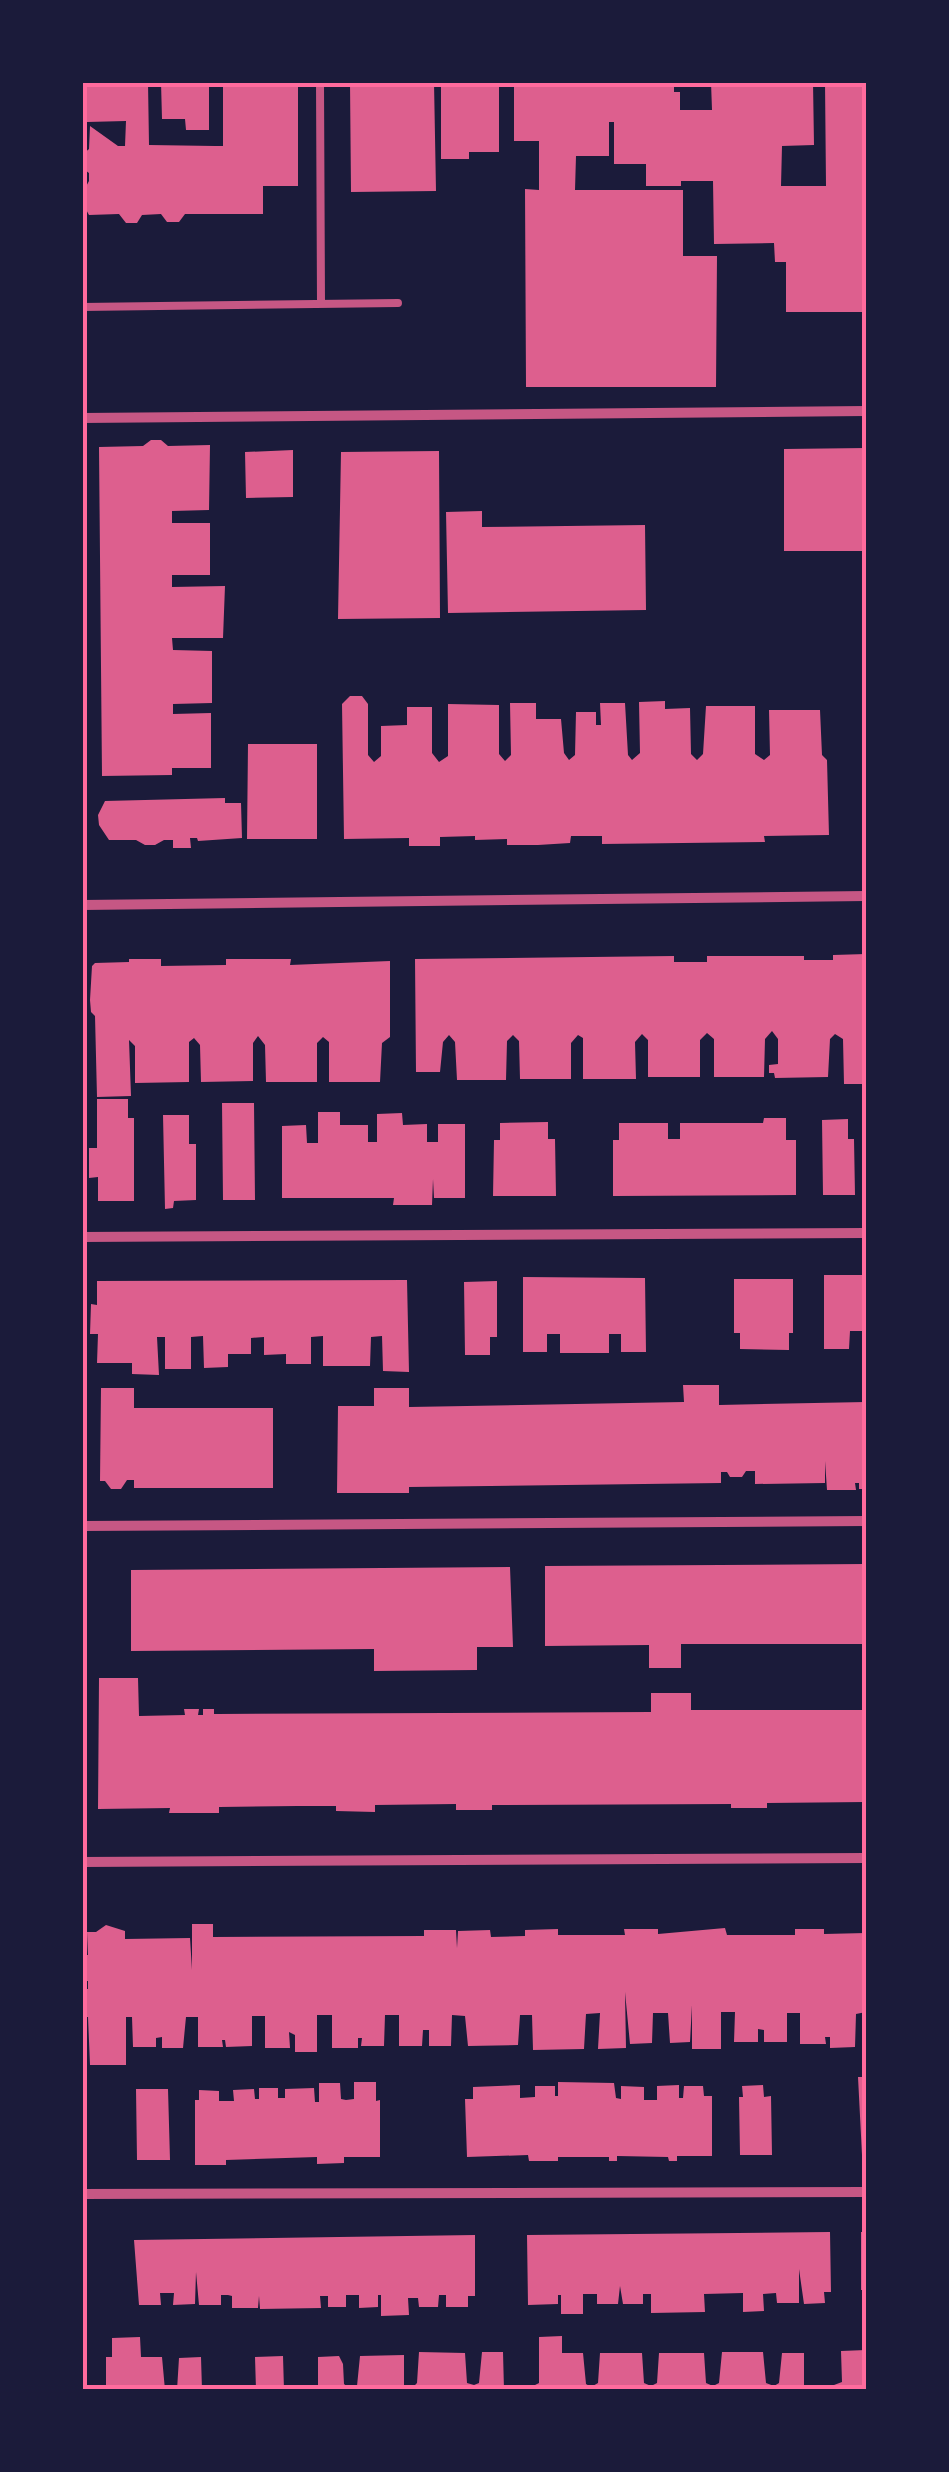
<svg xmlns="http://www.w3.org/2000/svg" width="949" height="2472" font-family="'IBM Plex Sans',sans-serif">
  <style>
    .building { fill: #dd5f8e }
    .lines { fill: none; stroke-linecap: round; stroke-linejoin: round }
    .service { stroke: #c65784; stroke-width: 8 }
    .minor { stroke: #c65784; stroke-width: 10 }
    .neatline { fill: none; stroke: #ff6b9d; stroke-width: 4 }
  </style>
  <rect width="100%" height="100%" fill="#1b1b3a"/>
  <path class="building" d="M87,82H148L149,145L215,146H223V82H298V186H263V214H185L179,222H167L161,214L142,215L137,223H126L119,214L89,215L83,204V192L89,181V173L82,168V155L89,149L90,126L118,146H125L126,121L87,122Z
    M161,82H209V130H186L185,119H162Z
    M350,82H434L436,191L351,192Z
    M441,82H499V152H469V159H441Z
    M514,82H674V92H680V110H712L711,82H813L814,145L782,146L781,186H826L825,82H866V312H786V262H775L774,243L714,244L713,181H681V186H646V164H614V122H609V156H576L575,190H683V256H717L716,387H526L525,189L539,190V141H514Z
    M151,440H161L168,446L210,445L209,510L172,511V523H210V575H172V587L225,586L223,638H172L173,650L212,651V703L173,704V714L211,713V768H172V775L102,776L99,447L143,446Z
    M866,448V551H784V449Z
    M293,450V497L246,498L245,452Z
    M439,451L440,618L338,619L341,452Z
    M482,511V527L645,525L646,610L448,613L446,512Z
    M350,696H362L368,704V755L374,762L381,756V726L407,725V707H432V753L439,762L448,756V704L499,705V754L505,761L511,755L510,703H536V719H561L564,753L569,760L575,755L576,712H596V725H601L600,703H625L628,755L632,760L640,753L639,702L665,701V709L690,708L691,754L697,760L703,754L706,706H755V754L764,760L770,755L769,710H820L822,755L827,760L829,835L764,836L765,842L602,844V836H571L570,843L538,845H507V839L475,840V836L440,837V846H409V838L344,839L342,704Z
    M248,744H317V839H247Z
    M225,798V803H241L242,838L198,841L197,838H190L191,848H173V840H164L155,845H145L136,840H109L99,825L98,815L105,801Z
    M866,954V1084H844L843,1039L835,1034L830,1039L828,1077L775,1078L774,1073H769V1065L778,1064V1039L772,1031L765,1039L764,1077H714V1039L707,1033L700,1040V1077H648V1040L642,1034L635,1042L636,1079H583V1038L578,1035L571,1043V1079H520L519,1041L513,1035L507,1041L506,1080H457L455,1042L449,1035L443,1042L440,1072H416L415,959L674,956V962H707V956H804V960H833V955Z
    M129,959H161V966L226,965V959H291L290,965L390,961V1037L382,1043L380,1082H329V1042L323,1037L317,1043V1082H266L265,1045L258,1036L253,1043V1081L201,1082L200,1045L194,1038L189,1042V1082L135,1083V1046L129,1040L131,1096L97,1097L95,1016L91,1012L90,1000L92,966L95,963L129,962Z
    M97,1099H128V1118H134V1201H98V1177L89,1178V1148H97Z
    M222,1103H254L255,1200H223Z
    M318,1112H340V1125H368V1142H377V1114L402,1113L403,1125L427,1124V1142H438V1124H465V1198H434L433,1179L432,1205H393L394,1198H282V1126L306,1125L307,1143H318Z
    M163,1115H189V1144H196V1200L174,1201L173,1208L165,1209Z
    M764,1118H786V1140H796V1195L613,1196V1140H619V1123H668V1139H680V1123H763Z
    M848,1119V1139H854L855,1195H823L822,1120Z
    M548,1122V1139H555L556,1196H493L494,1140H500V1123Z
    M824,1275H866V1363H863L862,1331H850L849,1349H824Z
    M523,1277L645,1278L646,1352H621V1334H609V1353H560V1334H547V1352H523Z
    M734,1279H793V1333H789V1350L740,1349V1333H734Z
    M407,1280L409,1372L383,1371L382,1336L371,1337L370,1366H323V1336L311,1337V1364H286V1354L264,1355V1337L251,1338V1354H228V1367L204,1368L203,1336L191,1337V1369H165V1337H157L159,1375L132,1374V1363H97L98,1334H90L91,1304L97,1305V1281Z
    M497,1281V1337H490V1355H465L464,1282Z
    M683,1385H719V1405L866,1402V1489H859V1483H855L856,1490H827L825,1461V1483L755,1484V1471H746L742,1477H730L727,1472H721V1483L409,1487V1493H337L338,1406H374V1388H409V1407L684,1402Z
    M101,1388H134V1408H273V1488H134V1480H127L121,1489H111L105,1481H100Z
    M866,1564V1644H681V1668H649V1645L545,1646V1566Z
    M510,1567L513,1647H477V1670L374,1671V1649L131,1651V1570Z
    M99,1678H138L139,1716L185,1715L184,1709H199L198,1715H203V1709H214V1714H218L651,1712V1693H691V1710H866V1802L767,1803V1808H731V1804L492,1805V1810H456V1804L375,1805V1812L336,1811V1806H297L219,1807V1813H169L170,1808L98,1809Z
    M192,1924H213V1937L424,1936V1930H456L457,1948L458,1931L490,1930L491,1937L525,1936V1930L558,1929V1935H625L624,1929H658V1934L725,1928L727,1935H795V1929H824V1934L866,1933V2012L856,2014L855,2047L830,2048V2037H825L826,2044H800V2013H787V2042H764V2030L758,2029V2042H734L735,2012H721V2049H692V2005L690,2042L670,2043L668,2013H653L652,2043L630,2044L625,1992L626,2048L598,2049L600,2013L586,2014L584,2049L533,2050L532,2015H520L518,2045L468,2046L465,2016L452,2015L451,2046H429V2030H423L422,2046H399V2015H385L384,2046H361L362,2038H358V2048H332V2015H317V2052H295V2035L289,2032L290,2048H265V2016H252V2046L226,2047L225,2040H222L223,2047H198V2017H186L183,2048H162V2037L156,2038V2047H133L132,2017H126V2065H90L88,2017H82V1989H88V1981H82V1955H88L87,1932H96L106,1925L125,1931V1939L190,1938L192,1970Z
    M858,2077H866V2155H862Z
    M354,2082H376V2101L380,2100V2157H344V2163L317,2164V2157L226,2160V2165H195V2100H199V2090L219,2091V2101H234L233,2090L254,2089L255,2099H259V2088H278V2098H285V2089L314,2088L315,2102H319V2083H340L341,2099L346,2100L354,2099Z
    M558,2082L614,2083L616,2098L621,2099V2086L644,2087V2100H657V2086L679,2085V2098H683L684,2086H703L704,2096H712V2156H677V2161H669L668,2157L617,2156V2161H609V2157H558V2161H529L528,2155L467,2157L465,2099H473V2087L520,2085V2098L535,2097V2086H555V2096H558Z
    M763,2085L764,2097L771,2096L772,2155H740L739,2097H743L742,2086Z
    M136,2089H168L170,2160H137Z
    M830,2232L831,2292H824L825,2303L804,2304L799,2269V2303H777L776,2293L763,2294L764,2311L743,2312V2293L704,2294L705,2312L651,2313V2294H643V2304H623L620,2286L618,2304H597V2294H583V2314H561V2295H558V2304L528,2305L527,2235Z
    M861,2232H866V2290H861Z
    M475,2235V2296H468V2307H446V2295H439L438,2307H419L418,2298H408L409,2315L381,2316V2295H378V2307L359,2308V2295H346V2307H328V2296H320L321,2308L260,2309L259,2296L258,2308H232V2296L228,2295H221V2305H199L196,2272L195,2304L173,2305L174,2293H160L161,2305H139L134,2240Z
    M562,2336V2353H583L586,2384L591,2387L598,2383L600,2353H642L644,2383L651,2386L657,2383L659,2353H704L706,2383L713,2386L719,2383L722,2352H763L766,2383L774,2386L779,2383L782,2353H804V2390H525L539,2383V2337Z
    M140,2337L141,2357H162L165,2390H106V2357H112V2338Z
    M866,2350V2390H834V2385L842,2382L841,2351Z
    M419,2352L465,2353L467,2383L474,2385L479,2383L482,2352H503L504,2390H410L417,2383Z
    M404,2355V2390H318V2357L339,2356L343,2364L344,2384L350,2389L357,2386L360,2356Z
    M283,2356L284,2390H256L255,2357Z
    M201,2357L202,2390H177L179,2358Z"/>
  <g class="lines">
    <path class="service" d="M320,82L321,304
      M82,307L398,303"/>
    <path class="minor" d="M82,418L866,411
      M82,905L866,896
      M82,1237L866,1233
      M82,1526L866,1521
      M82,1862L866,1858
      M82,2194L866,2192"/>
  </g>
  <rect width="949" height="2472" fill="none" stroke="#1b1b3a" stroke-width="170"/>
  <rect x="85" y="85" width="779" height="2302" class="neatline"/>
</svg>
